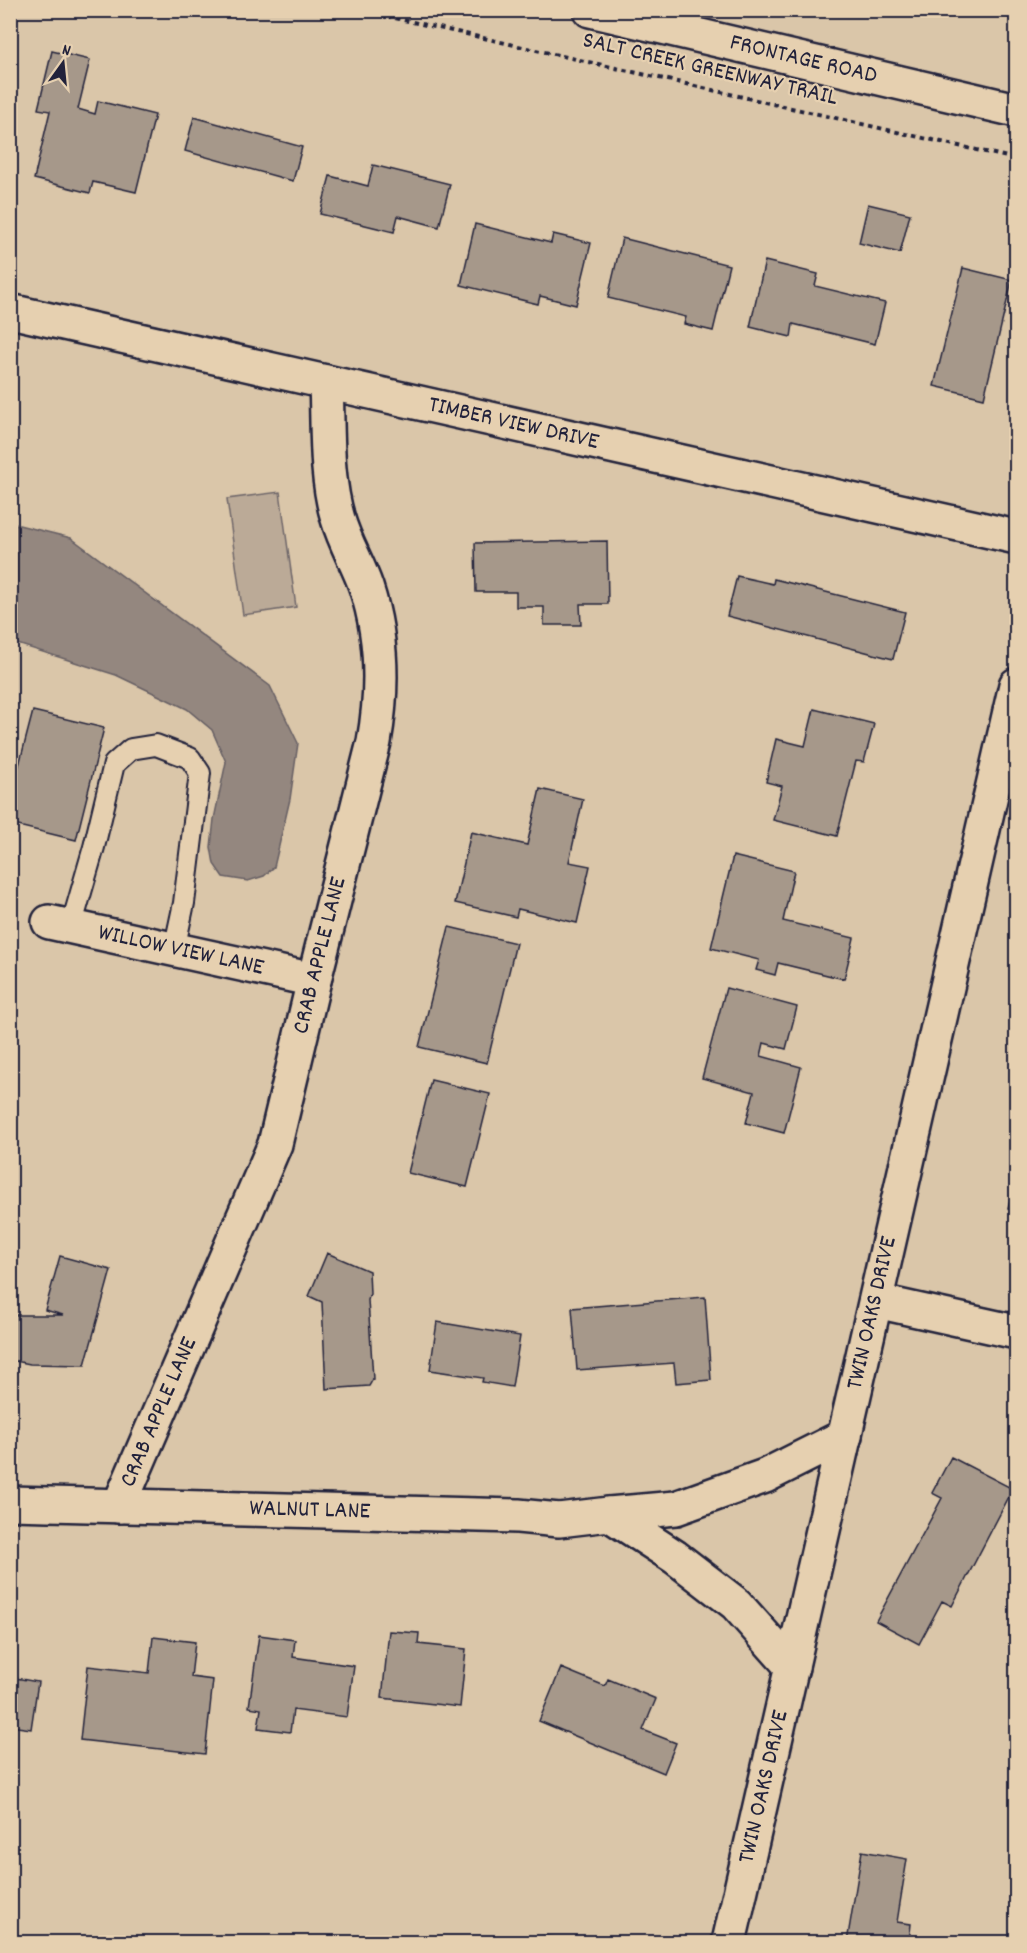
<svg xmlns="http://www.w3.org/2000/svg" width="1027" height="1953" font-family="Dekko,sans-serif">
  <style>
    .green { fill: #bbaa97; stroke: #6e6669; stroke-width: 1.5 }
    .water { fill: #94877f; stroke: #665f64; stroke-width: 1.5 }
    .building { fill: #a6988a; stroke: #22223b; stroke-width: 1.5 }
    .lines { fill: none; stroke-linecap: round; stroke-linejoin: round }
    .lane-casing { stroke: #22223b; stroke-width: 24 }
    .street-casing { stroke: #22223b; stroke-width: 38 }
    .secondary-casing { stroke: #22223b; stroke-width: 38 }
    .path { stroke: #22223b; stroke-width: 4; stroke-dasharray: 4.5 4.5; stroke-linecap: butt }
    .lane { stroke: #e6d0b0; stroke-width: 20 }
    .street { stroke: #e6d0b0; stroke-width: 33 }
    .secondary { stroke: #e6d0b0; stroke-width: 33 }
    .labels { text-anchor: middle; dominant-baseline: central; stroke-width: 4.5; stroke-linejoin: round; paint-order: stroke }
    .street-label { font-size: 24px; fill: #22223b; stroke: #e6d0b0 }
  </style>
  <rect width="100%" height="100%" fill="#dac6a9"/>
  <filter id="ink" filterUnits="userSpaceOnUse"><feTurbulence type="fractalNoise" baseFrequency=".0167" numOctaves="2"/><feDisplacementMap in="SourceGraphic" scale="12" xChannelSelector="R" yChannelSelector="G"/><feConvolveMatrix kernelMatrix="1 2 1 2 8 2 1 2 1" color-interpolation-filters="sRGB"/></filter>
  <g filter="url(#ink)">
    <path class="green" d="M280,492L296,607L243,615L227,499Z"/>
    <path class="water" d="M11,523L71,538L270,686L298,743L290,799L274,867L264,876L248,881L223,877L214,864L211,847L214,819L226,762L212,730L187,709L116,675L11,642Z"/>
    <path class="building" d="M52,51L90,60L78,109L95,114L98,101L155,115L136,192L93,182L90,193L34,179L50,111L38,109Z
      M194,117L302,147L293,181L185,151Z
      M373,165L450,184L439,227L398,216L394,232L320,214L330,176L368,186Z
      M868,204L910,214L900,253L859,243Z
      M475,224L551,243L553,234L591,243L576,305L540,296L538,304L461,285Z
      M622,238L729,265L713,331L684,324L686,317L608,298Z
      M765,261L818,274L815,286L885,303L875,344L793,324L791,337L750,327Z
      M963,268L1012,280L984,398L934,386Z
      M607,541L608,604H580L581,625H544V607H516V592H476L475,543Z
      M737,576L773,584L774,579L905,612L893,659L727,616Z
      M814,709L874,724L864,762L856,761L837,836L773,820L782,786L766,782L776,739L805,746Z
      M33,711L104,728L76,840L10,824V800Z
      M540,789L583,799L569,862L590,866L577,923L518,909L516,917L455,903L471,832L527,845Z
      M733,856L794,871L783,921L854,938L844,979L778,963L775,975L756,970L759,960L711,948Z
      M449,927L516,943L487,1063L419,1047Z
      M726,988L797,1007L786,1049L764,1043L761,1056L801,1067L784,1133L746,1123L754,1092L702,1078Z
      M431,1080L490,1094L467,1187L408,1173Z
      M1016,1176V1211L1008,1209Z
      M327,1253L369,1271L370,1294L368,1300L373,1379L369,1386L326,1389L322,1302L309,1296Z
      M60,1256L111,1270L85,1365L30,1364L10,1360V1315H63L45,1310Z
      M705,1297L711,1380L676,1383L674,1363L577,1370L572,1308Z
      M437,1322L520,1336L512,1387L482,1382L483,1378L430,1370Z
      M951,1457L1013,1489L952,1606L942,1601L919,1644L876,1621L942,1498L932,1493Z
      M389,1631L419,1633L418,1644L466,1649L460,1707L382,1698Z
      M259,1635L295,1640L293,1657L354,1666L347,1717L293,1710L290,1732L258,1728L261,1709L249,1707Z
      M153,1637L195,1642L191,1677L213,1680L205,1754L80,1740L88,1666L149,1673Z
      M561,1668L605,1686L608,1679L656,1699L643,1730L676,1743L664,1773L539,1721Z
      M10,1677L38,1682L31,1729L10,1726Z
      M862,1851L907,1859L897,1922L911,1924L909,1942H847Z
      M543,1936L584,1942H542Z"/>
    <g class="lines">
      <defs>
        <path id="lane" d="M71,927L94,847L114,764L131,749L156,745L190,758L200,773L184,903L174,950"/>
        <g id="street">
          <path id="s1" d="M10,311L1016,537"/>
          <path id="s2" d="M49,922L314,980"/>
          <path d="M876,1301L1016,1332"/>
          <path id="s3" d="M10,1503L518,1516L559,1520L609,1514L675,1557L736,1604L792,1667"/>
          <path id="s4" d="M119,1506L275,1144L314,980L374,742C383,691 383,638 366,587C358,564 345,543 338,519C325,476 328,427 326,382"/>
          <path d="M609,1514L676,1508L765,1476L845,1436"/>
          <path id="s5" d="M729,1942L1016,685"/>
        </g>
        <g id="secondary">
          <path id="s6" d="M590,10L1016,110"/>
        </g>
      </defs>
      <use href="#lane" class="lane-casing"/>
      <use href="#street" class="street-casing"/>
      <use href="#secondary" class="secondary-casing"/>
      <path class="path" d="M360,10L1016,159"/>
      <use href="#lane" class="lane"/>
      <use href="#street" class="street"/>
      <use href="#secondary" class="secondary"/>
    </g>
  </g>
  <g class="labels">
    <g class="street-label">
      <text stroke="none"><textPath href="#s6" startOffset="219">FRONTAGE ROAD</textPath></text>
      <text transform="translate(710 70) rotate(13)">SALT CREEK GREENWAY TRAIL</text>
      <text stroke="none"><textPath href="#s1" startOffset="516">TIMBER VIEW DRIVE</textPath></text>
      <text stroke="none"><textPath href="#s2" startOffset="135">WILLOW VIEW LANE</textPath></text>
      <text stroke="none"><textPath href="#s4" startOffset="588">CRAB APPLE LANE</textPath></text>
      <text stroke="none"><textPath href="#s5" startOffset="645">TWIN OAKS DRIVE</textPath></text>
      <text stroke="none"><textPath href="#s4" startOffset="102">CRAB APPLE LANE</textPath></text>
      <text stroke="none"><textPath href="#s3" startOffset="300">WALNUT LANE</textPath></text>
      <text stroke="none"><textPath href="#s5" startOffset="159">TWIN OAKS DRIVE</textPath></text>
    </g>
  </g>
  <rect width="1027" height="1953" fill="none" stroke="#e6d0b0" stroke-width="36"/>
  <rect x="18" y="18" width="991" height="1917" fill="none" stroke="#22223b" stroke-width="2" filter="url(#ink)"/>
  <g transform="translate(63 63) rotate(15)" stroke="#e6d0b0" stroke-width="4.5" paint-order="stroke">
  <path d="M0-4.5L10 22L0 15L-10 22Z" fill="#22223b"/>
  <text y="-9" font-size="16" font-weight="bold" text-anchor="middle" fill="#22223b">N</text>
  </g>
</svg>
